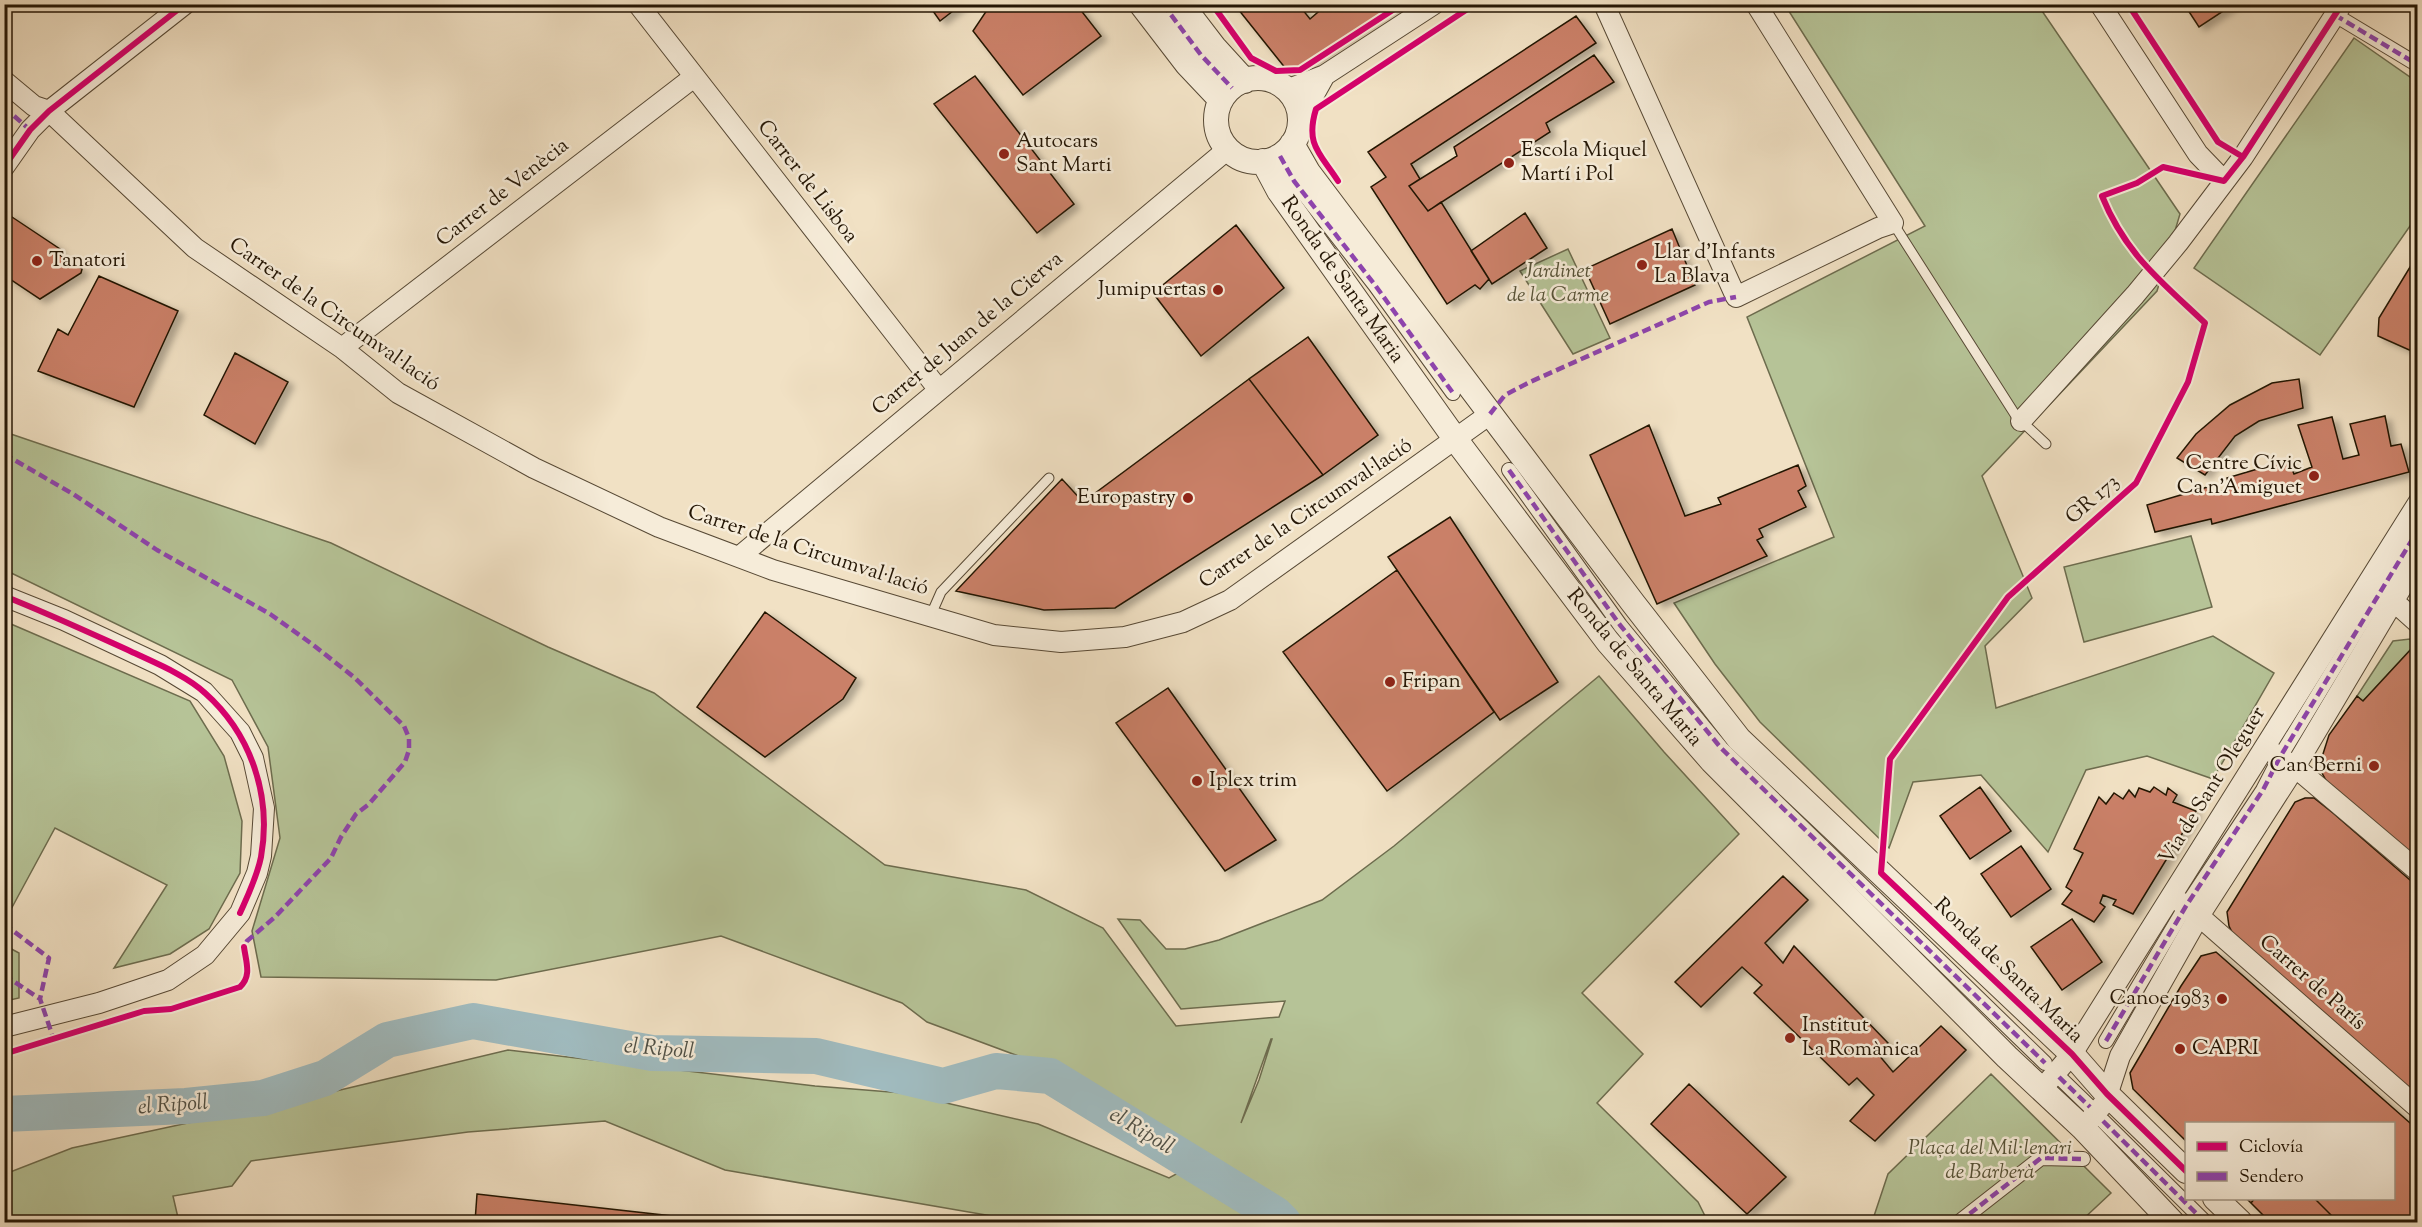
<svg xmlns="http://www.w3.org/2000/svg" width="2422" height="1227" font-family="'Sorts Mill Goudy',serif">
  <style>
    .green { fill: #b6c397; stroke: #6d6c4e; stroke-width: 1.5; fill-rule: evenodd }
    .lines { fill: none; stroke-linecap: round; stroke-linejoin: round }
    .river { stroke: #a0bbbf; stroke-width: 36 }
    .building { fill: #ca8067; stroke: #241605; stroke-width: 1.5; filter: url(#shadow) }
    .service-casing { stroke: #574935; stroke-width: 11 }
    .pedestrian-casing { stroke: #574935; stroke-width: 16 }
    .minor-casing { stroke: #574935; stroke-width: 22 }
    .tertiary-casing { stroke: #574935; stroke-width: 26 }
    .path { stroke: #241605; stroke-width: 4; stroke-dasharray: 1.5 3; stroke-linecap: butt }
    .service { stroke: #f6ecd9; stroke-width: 9 }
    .pedestrian { stroke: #f6ecd9; stroke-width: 14 }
    .minor { stroke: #f6ecd9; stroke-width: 20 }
    .tertiary { stroke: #f6ecd9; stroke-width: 24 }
    .quiet { stroke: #8e44ad; stroke-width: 4.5; stroke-dasharray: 9 4.5; stroke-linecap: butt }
    .cycleway-casing { stroke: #f6ecd9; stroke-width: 10 }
    .cycleway { stroke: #d6006c; stroke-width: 6 }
    .poi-dot { fill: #8f2418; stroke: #f6ecd9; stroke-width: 2 }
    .labels { text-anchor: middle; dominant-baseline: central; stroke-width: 5; stroke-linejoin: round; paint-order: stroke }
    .poi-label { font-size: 21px; fill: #241605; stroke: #f6ecd9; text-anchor: start }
    .street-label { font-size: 21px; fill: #241605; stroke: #f6ecd9 }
    .park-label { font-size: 21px; font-style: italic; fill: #575338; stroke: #f6ecd9 }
    .water-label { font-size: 22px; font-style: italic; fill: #4f5046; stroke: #f6ecd9 }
  </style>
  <defs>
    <filter id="shadow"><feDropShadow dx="6" dy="4" stdDeviation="3" flood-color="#0004"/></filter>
  </defs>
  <rect width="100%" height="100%" fill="#f1e1c4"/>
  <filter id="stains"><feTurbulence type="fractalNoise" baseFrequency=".00333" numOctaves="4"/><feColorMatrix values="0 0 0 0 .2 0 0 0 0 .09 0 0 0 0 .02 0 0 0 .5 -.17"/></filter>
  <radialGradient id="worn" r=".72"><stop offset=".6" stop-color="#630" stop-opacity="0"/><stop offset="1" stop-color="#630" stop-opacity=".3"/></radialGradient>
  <path class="green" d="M1785,5H2038L2180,214L2157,291L1982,476L2032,598L1985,646L1996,708L2213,636L2274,673L2213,779L2147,756L2086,770L2048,852L1981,775L1913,782L1889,848L1760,722L1715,664L1674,603L1834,537L1747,317L1925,226Z
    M2354,38L2417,82V216L2320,355L2194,268Z
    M1568,249L1610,338L1573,354L1520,271Z
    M5,432L331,543L548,647L654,693L885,865L1026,890L1103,928L1176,1026L1279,1017L1285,1001L1181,1009L1118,919L1140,920L1166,949H1185L1219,940L1322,900L1394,846L1599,676L1664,752L1739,834L1582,993L1643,1054L1597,1103L1698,1202L1708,1222H1027L725,1170L605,1121L468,1132L251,1161L232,1186L173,1196L179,1222H5V1174L72,1148L336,1091L508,1050L815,1086L903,1093L1038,1124L1169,1178L1202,1160L1048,1067L927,1022L902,1003L721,936L496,980L261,977L252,931L280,838L268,747L232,680L5,570ZM1272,1039L1259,1080L1241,1123L1271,1039Z
    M2191,536L2212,607L2084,642L2064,567Z
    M4,621L190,701L224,756L242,821L240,873L209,929L170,954L114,968L167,885L55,828L9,913L5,910Z
    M2410,639L2413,647L2363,701L2357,696L2393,641Z
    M4,945L19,953V998L5,1001Z
    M1991,1074L2111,1193L2080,1222H1872L1888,1174Z"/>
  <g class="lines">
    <path class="river" d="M4,1114L186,1106L263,1098L325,1078L387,1040L473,1021L652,1053L816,1056L943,1086L996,1071L1050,1076L1275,1214L1283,1222"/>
  </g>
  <path class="building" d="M928,4H962L940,21Z
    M991,4H1076L1101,36L1023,95L973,31Z
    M1234,4H1298L1310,19L1318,12L1313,4H1397L1290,74Z
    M2184,4H2234L2199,27Z
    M1576,16L1596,43L1411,164L1420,179L1409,186L1428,211L1441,202L1489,279L1480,289L1475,285L1447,304L1371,187L1386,177L1368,152Z
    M1594,55L1614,82L1546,123L1550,132L1428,211L1409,186L1457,156L1454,147Z
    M975,76L1074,204L1037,233L934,104Z
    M1525,213L1547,248L1492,284L1471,251Z
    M9,215L60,249L58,254L82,269L81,273L40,299L4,275V221Z
    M1236,225L1284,288L1201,356L1153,293Z
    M1672,229L1695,285L1610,324L1585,269Z
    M2418,254V349L2416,353L2378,336L2379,318Z
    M99,276L178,311L134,407L38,371L58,329L68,335Z
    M1308,337L1378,435L1323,475L1249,379Z
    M235,353L288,382L255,444L204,415Z
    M1249,379L1323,475L1115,608L1044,610L956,591L1062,479L1083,502Z
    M2299,379L2303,408L2259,421L2235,436L2205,475L2177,458L2196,434L2230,405L2272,383Z
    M2385,416L2391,446L2401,444L2409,472L2212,524L2211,519L2155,532L2147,505L2211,486L2213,494L2230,489L2227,478L2288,460L2294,474L2312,467L2298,425L2332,417L2343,459L2359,455L2350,424Z
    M1649,425L1685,516L1721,504L1718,498L1798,465L1806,486L1798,491L1806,507L1759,529L1763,537L1757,540L1767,556L1657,604L1590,455Z
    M1450,517L1558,682L1500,720L1388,557Z
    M1397,570L1494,712L1387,791L1283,652Z
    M765,612L856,678L843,699L765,757L697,707Z
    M2413,647L2418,651V859L2328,784L2322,773V757L2329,735L2357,696L2363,701Z
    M1168,688L1276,840L1225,871L1116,723Z
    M1980,787L2011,831L1970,859L1940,816Z
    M2154,787L2166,795L2168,788L2177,795L2173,802L2196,811L2133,914L2113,905L2116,900L2103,895L2100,903L2105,907L2094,922L2062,904L2072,891L2066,887L2083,853L2074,849L2099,797L2106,804L2114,793L2123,799L2129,790L2135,797L2139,788L2150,792Z
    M2305,798H2314L2333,813L2418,887V1097L2237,942L2229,926L2227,912L2295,802Z
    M2021,846L2051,889L2011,917L1981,874Z
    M1783,876L1808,900L1765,943L1783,963L1794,946L1888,1043L1878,1054L1893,1072L1941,1026L1966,1050L1875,1141L1850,1121L1874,1095L1857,1078L1849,1085L1754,993L1762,985L1742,967L1701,1007L1675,982Z
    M2072,919L2102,962L2062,990L2031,947Z
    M2216,952L2418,1130V1218L2413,1222H2270L2246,1198H2394V1124H2186V1141L2133,1089L2130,1073L2181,986L2201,956Z
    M1689,1084L1786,1177L1747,1214L1651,1124Z
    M477,1194L690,1218V1222H475Z
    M2255,1198H2314L2338,1222H2270L2251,1203Z"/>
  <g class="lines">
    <defs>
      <path id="service" d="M1893,223L2016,416L2046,444
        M930,617L941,592L1049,478"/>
      <path id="pedestrian" d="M1163,4L1201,55L1232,88
        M2335,15L2418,65
        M1280,156L1294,181L1375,285L1453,393
        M1509,470L1620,625L1721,748L2045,1063
        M2106,1041L2186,906L2263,790L2280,757L2418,530
        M2059,1077L2090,1107
        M2103,1121L2205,1222
        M1959,1222L2041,1158L2083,1159"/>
      <path id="minor" d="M638,4L939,390
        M1604,4L1736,297L1878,228L1893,223L1756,4
        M2100,4L2198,154L2224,181
        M4,81L34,106L49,111L195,248L342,348L398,393L534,468L659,527L773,570L994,635L1061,642L1125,637L1183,622L1230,600L1490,414
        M1286,90L1325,75L1434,4
        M1300,120L1325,75
        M4,167L30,130L49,111L185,4
        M342,348L694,77
        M2021,421L2135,295L2178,243L2243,157L2342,4
        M739,557L1228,149
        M2370,580L2418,623
        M4,596L64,620L160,665L204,692L240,732L253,758L264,808L261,856L257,873L240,913L205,955L168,980L99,1003L4,1027
        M2266,748L2295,767L2418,871
        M2172,896L2199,916L2418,1108
        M2041,1090L2072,1054L2418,503
        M2083,1128L2105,1102L2120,1056L2199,916L2295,767L2418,560"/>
      <path id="tertiary" d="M1141,4L1187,64L1221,100
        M1181,4L1214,47L1245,81
        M1216 120a42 42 0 1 1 84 0a42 42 0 1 1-84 0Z
        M1292,144L1308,172L1633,603L1739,739L2072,1054L2107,1094L2186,1171
        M1263,161L1279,191L1456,440L1608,642L1712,761L2007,1057L2083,1128L2172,1222
        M2215,1198L2240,1222"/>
    </defs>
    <use href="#service" class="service-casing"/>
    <use href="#pedestrian" class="pedestrian-casing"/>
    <use href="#minor" class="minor-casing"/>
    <use href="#tertiary" class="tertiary-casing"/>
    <path class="path" d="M2140,261L2113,224L2102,196L2137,183L2163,167L2188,173
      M1883,845L1890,759L2008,597L2136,483L2188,382L2205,323L2165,285"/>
    <use href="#service" class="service"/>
    <use href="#pedestrian" class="pedestrian"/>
    <use href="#minor" class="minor"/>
    <use href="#tertiary" class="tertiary"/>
    <path class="quiet" d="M1163,4L1201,55L1232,88
      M2335,15L2418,65
      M4,107L30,130
      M1280,156L1294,181L1375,285L1453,393
      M1490,414L1505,395L1530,382L1709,302L1736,297
      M4,454L73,494L157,550L270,614L312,644L355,678L404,726L409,738V750L405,762L369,804L356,814L341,837L331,858L275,917L247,941L244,947V951
      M1509,470L1620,625L1721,748L2045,1063
      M4,924L49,958L40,999L54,1040
      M4,975L40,999
      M2106,1041L2186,906L2263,790L2280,757L2418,530
      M2059,1077L2090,1107
      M2103,1121L2205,1222
      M1959,1222L2041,1158L2083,1159"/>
    <defs>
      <path id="cycleway" d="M1212,4L1251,58L1276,71L1300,70L1402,4
        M2128,4L2218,142L2243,157
        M4,167L30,130L49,111L185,4
        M1338,181C1320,153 1305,145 1316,109L1475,4
        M4,596C47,613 88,632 130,651C153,662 186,675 205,693C251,734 272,796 261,857C257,877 248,895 240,913
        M4,1054L144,1011L171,1009L240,987C252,976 246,962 244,947
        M2186,1171L2107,1094L2072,1054L1881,873L1890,759L2008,597L2136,483L2188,382L2205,323C2161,281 2126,255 2102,196L2137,183L2163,167L2224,181L2243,157L2342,4"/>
    </defs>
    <use href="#cycleway" class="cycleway-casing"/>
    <use href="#cycleway" class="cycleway"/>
  </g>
  <g class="poi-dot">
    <circle cx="1004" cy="154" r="6"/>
    <circle cx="1509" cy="163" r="6"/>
    <circle cx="37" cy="261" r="6"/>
    <circle cx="1642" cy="265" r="6"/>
    <circle cx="1218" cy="290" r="6"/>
    <circle cx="2314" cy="476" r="6"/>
    <circle cx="1188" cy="498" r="6"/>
    <circle cx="1390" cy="682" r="6"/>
    <circle cx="2374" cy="766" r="6"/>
    <circle cx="1197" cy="781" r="6"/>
    <circle cx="2222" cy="999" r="6"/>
    <circle cx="1790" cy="1038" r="6"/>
    <circle cx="2180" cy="1049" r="6"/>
  </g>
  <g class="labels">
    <g class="poi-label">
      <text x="1016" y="142">Autocars<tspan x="1016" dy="24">Sant Marti</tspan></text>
      <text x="1521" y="151">Escola Miquel<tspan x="1521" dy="24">Martí i Pol</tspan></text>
      <text x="1654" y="253">Llar d'Infants<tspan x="1654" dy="24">La Blava</tspan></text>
      <text x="49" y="261">Tanatori</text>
      <text x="1206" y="290" text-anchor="end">Jumipuertas</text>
      <text x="2302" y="464" text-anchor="end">Centre Cívic<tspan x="2302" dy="24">Ca n'Amiguet</tspan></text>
      <text x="1176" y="498" text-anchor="end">Europastry</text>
      <text x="1402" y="682">Fripan</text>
      <text x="2362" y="766" text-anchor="end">Can Berni</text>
      <text x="1209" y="781">Iplex trim</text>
      <text x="2210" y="999" text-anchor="end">Canoe 1983</text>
      <text x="1802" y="1026">Institut<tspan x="1802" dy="24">La Romànica</tspan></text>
      <text x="2192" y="1049">CAPRI</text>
    </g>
    <g class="street-label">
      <text transform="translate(807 182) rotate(52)">Carrer de Lisboa</text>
      <text transform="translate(503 193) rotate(-38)">Carrer de Venècia</text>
      <text transform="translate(1342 280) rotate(55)">Ronda de Santa Maria</text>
      <text transform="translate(334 315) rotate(35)">Carrer de la Circumval·lació</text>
      <text transform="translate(968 334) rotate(-40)">Carrer de Juan de la Cierva</text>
      <text transform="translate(2093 500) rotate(-41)">GR 173</text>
      <text transform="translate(1306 514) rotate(-34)">Carrer de la Circumval·lació</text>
      <text transform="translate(808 551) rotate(18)">Carrer de la Circumval·lació</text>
      <text transform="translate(1634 668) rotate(50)">Ronda de Santa Maria</text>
      <text transform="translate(2213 786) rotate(-58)">Via de Sant Oleguer</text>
      <text transform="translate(2008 971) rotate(44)">Ronda de Santa Maria</text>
      <text transform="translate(2312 983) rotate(41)">Carrer de París</text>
    </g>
    <g class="park-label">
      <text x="1558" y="272">Jardinet<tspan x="1558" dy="24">de la Carme</tspan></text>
      <text x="1990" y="1149">Plaça del Mil·lenari<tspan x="1990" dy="24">de Barberà</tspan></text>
    </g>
    <g class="water-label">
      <text transform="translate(659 1050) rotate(5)">el Ripoll</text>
      <text transform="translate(173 1106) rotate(-4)">el Ripoll</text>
      <text transform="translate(1141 1132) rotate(31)">el Ripoll</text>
    </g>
  </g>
  <rect width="2422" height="1227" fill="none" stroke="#f1e1c4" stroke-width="24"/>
  <rect x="6" y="6" width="2410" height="1215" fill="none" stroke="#241605" stroke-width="3"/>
  <rect x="12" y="12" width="2398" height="1203" fill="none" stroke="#241605" stroke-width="1.5"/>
  <rect x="2185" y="1122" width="210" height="78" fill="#f6ecd9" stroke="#a29684" stroke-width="1.5"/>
  <rect x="2197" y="1142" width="30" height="9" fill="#d6006c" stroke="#a29684" stroke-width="1.5"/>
  <text x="2239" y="1152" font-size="18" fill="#241605">Ciclovía</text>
  <rect x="2197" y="1172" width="30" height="9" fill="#8e44ad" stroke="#a29684" stroke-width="1.5"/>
  <text x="2239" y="1182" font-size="18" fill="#241605">Sendero</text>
  <rect width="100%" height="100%" filter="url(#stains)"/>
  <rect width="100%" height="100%" fill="url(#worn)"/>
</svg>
